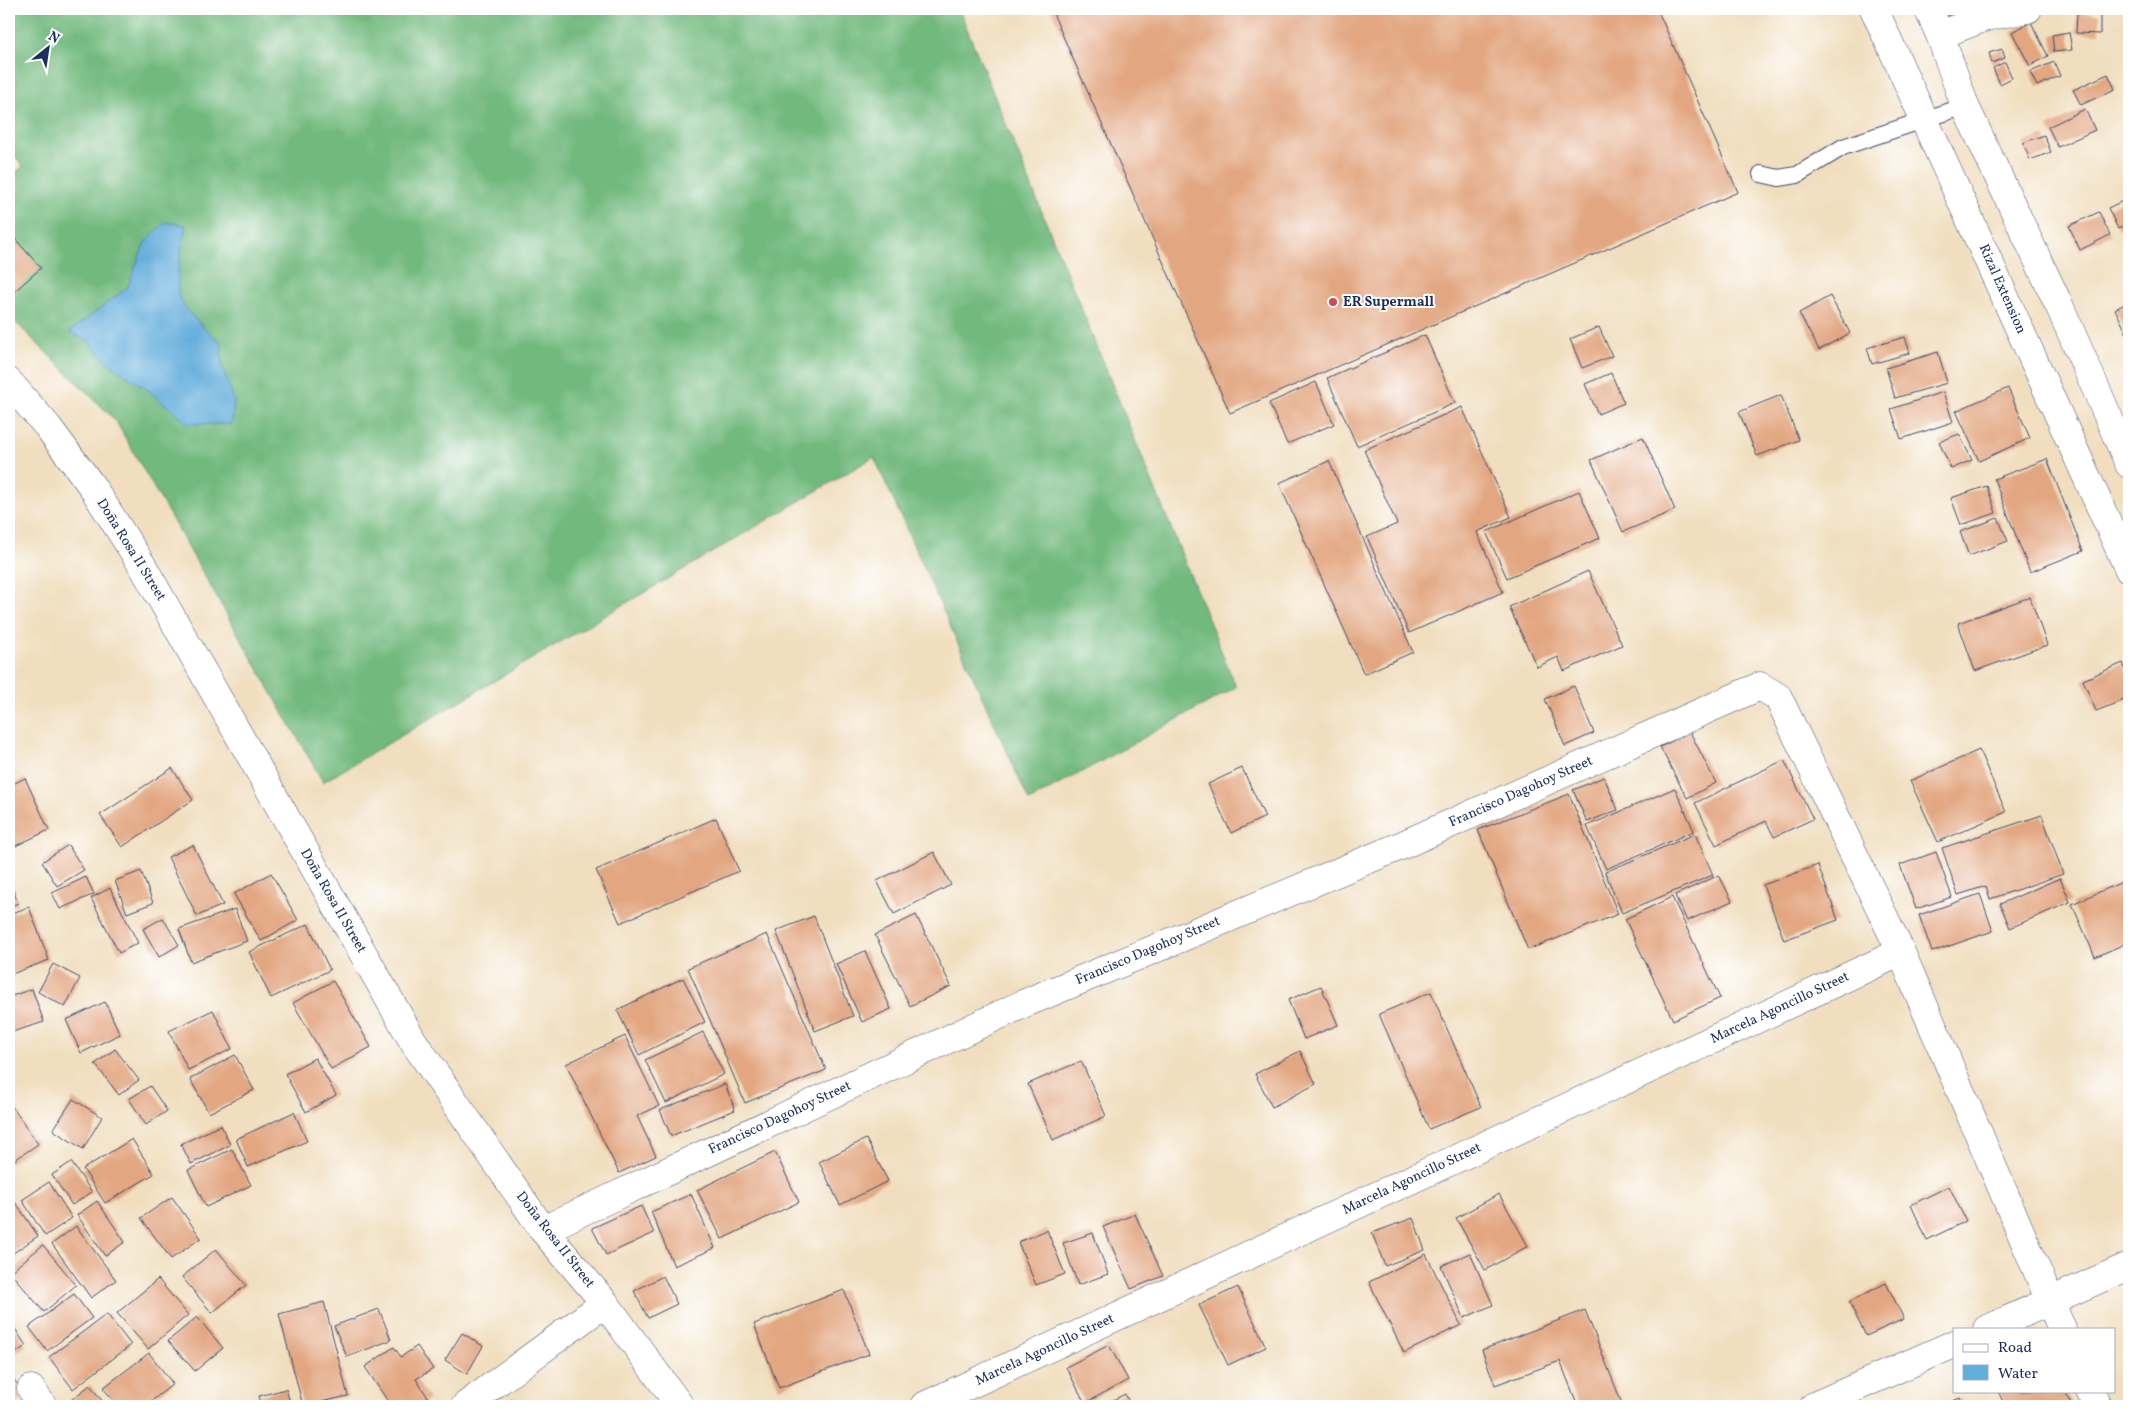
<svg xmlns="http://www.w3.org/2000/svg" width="2138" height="1415" font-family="Vollkorn,serif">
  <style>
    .forest { fill: #72b97e; stroke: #46746e }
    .water { fill: #63addb; stroke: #3f6e9c }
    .building { fill: #e2a680 }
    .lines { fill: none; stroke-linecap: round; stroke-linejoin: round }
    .lane-casing { stroke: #3b496c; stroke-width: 18 }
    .street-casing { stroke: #3b496c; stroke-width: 29 }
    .secondary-casing { stroke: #3b496c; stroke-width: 29 }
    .primary-casing { stroke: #3b496c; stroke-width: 29 }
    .lane { stroke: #fff; stroke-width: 16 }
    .street { stroke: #fff; stroke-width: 28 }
    .secondary { stroke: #fff; stroke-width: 28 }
    .primary { stroke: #fff; stroke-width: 28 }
    .poi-dot { fill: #d1495b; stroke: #fff; stroke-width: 2 }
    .labels { text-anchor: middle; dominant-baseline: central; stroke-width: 4; stroke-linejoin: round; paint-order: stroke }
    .street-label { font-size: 14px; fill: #1b2f5e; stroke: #fff }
    .poi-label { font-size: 14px; font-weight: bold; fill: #1b2f5e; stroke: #fff; text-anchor: start }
  </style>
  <rect width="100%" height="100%" fill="#fff"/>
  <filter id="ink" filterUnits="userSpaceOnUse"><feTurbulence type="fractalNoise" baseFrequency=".02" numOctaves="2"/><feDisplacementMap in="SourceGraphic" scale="10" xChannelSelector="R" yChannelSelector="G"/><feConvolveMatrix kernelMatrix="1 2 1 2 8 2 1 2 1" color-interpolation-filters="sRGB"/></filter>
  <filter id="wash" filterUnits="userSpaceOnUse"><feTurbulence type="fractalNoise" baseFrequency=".0096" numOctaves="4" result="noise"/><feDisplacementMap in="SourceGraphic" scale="20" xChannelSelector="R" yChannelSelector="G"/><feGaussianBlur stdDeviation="1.12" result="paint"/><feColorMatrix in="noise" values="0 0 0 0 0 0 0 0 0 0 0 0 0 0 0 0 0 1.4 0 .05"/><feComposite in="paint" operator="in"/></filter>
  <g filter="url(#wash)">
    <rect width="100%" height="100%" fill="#f0debe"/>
    <path class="forest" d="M9,9H959L1236,687L1029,801L874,457L323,782L115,420L9,316V179L23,166L9,149Z"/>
    <path class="water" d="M165,222L186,225C183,240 175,284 179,296C184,312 209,332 221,342L222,365L234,401L232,424H189L149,391L111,365L88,341L69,332L127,288L145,242Z"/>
    <g id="blocks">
      <path class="building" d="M1051,9H1657L1738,192L1230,413Z
        M1946,9H1974L1950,19Z
        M2077,13L2100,14V34L2076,33Z
        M2031,22L2048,56L2030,66L2012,32Z
        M2069,32L2072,50L2054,52L2052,35Z
        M2002,49L2005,58L1992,63L1989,53Z
        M2005,62L2012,78L2000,84L1993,68Z
        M2054,62L2060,76L2037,86L2030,72Z
        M2108,74L2115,89L2081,105L2073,90Z
        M2085,109L2095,130L2058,147L2048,127Z
        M2044,135L2051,152L2030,160L2023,143Z
        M2129,198V223L2118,229L2108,208Z
        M2099,212L2110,235L2080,250L2069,226Z
        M9,232L41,268L9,296Z
        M1830,296L1850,333L1819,350L1799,313Z
        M2129,302V338L2115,309Z
        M1599,327L1612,356L1582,368L1570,339Z
        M1425,335L1455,403L1357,446L1327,378Z
        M1905,337L1910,353L1872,364L1867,348Z
        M1938,352L1947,383L1895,398L1886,368Z
        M1611,373L1624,403L1598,414L1585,384Z
        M1316,382L1334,424L1287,444L1269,403Z
        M2008,388L2030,438L1979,461L1956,411Z
        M1943,392L1953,422L1901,439L1891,409Z
        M1781,395L1799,440L1757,456L1739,412Z
        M1462,407L1511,517L1477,532L1503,592L1409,633L1367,537L1397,524L1364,450Z
        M1959,434L1972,460L1951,469L1939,442Z
        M1643,437L1675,510L1623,532L1591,460Z
        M2047,459L2083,551L2030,572L1994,479Z
        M1329,461L1413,652L1364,674L1279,483Z
        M1987,486L1996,513L1961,525L1951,498Z
        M1579,491L1600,538L1507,578L1486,532Z
        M1998,518L2008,541L1969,556L1960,532Z
        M1588,571L1622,645L1564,671L1558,657L1537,667L1509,607Z
        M2030,597L2047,645L1975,671L1958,623Z
        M2123,663L2129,679V698L2096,711L2083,680Z
        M1574,686L1594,733L1565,746L1545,699Z
        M1690,732L1716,783L1687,798L1660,747Z
        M1979,750L2006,812L1938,842L1910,781Z
        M1784,760L1813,819L1774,837L1766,821L1716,845L1695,803Z
        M172,768L193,800L122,847L100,815Z
        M1242,768L1265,817L1231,833L1208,784Z
        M1604,777L1618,810L1587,822L1573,790Z
        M25,778L49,830L9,849V786Z
        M1675,788L1694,831L1606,869L1587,826Z
        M1569,794L1618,914L1528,950L1478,830Z
        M2042,815L2063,874L1990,899L1986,886L1958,895L1942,848Z
        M716,818L739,871L620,923L596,870Z
        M1695,834L1713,875L1622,913L1605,872Z
        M68,845L84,870L57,886L42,862Z
        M193,845L223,905L197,916L168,857Z
        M934,852L951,885L894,914L877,881Z
        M1936,852L1952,897L1916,909L1900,865Z
        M1818,865L1838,920L1784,940L1763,885Z
        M141,871L153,903L127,913L115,881Z
        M271,873L298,920L261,941L234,894Z
        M1719,875L1732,901L1687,921L1675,895Z
        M86,877L94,894L60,909L52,893Z
        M2060,878L2070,902L2010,928L2000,904Z
        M2129,879V942L2095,957L2072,904Z
        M9,880L18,903L9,907Z
        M110,888L138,943L119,953L91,898Z
        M1980,894L1993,931L1932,952L1919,915Z
        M1672,897L1720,998L1673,1020L1625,919Z
        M29,907L49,960L12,974L9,965V914Z
        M235,909L247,941L191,962L179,929Z
        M916,915L951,986L910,1006L875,935Z
        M814,916L853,1016L815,1031L776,931Z
        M163,918L179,945L159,957L143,929Z
        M308,924L330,970L271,998L249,952Z
        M767,934L826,1070L745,1103L688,968Z
        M865,951L891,1009L862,1022L836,964Z
        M53,964L80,978L65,1007L38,992Z
        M683,978L705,1022L639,1055L617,1010Z
        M333,981L371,1047L331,1069L293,1003Z
        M1321,986L1338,1025L1304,1039L1288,1000Z
        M32,989L44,1022L9,1033V997Z
        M1431,992L1481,1107L1429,1129L1379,1014Z
        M105,1002L120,1034L81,1053L66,1020Z
        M213,1010L232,1049L188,1070L169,1031Z
        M703,1032L724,1074L666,1103L645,1060Z
        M625,1036L659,1106L637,1116L656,1156L619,1173L566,1064Z
        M115,1049L139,1080L119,1095L95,1064Z
        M1300,1051L1316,1084L1272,1107L1255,1074Z
        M235,1055L254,1090L209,1113L190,1079Z
        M315,1058L336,1095L306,1112L285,1074Z
        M1081,1061L1106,1116L1053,1140L1028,1084Z
        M725,1084L735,1110L671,1136L660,1110Z
        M150,1086L167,1111L146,1125L129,1099Z
        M73,1099L102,1117L83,1149L53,1130Z
        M9,1102L38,1144L9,1164Z
        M294,1112L307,1141L248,1167L236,1139Z
        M221,1125L230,1145L191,1164L181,1144Z
        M132,1139L154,1174L105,1203L83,1169Z
        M866,1139L888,1181L840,1205L819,1162Z
        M232,1149L251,1185L206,1207L188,1170Z
        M775,1152L799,1202L722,1239L697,1190Z
        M71,1162L92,1192L72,1205L52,1175Z
        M49,1182L72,1218L45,1236L22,1200Z
        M1949,1186L1966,1221L1927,1240L1911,1205Z
        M691,1194L715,1248L674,1266L651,1212Z
        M1499,1194L1528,1246L1485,1270L1456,1218Z
        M172,1197L201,1238L171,1259L141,1218Z
        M97,1201L125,1242L105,1256L77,1215Z
        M16,1203L38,1236L9,1256V1208Z
        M641,1206L654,1233L606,1255L592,1228Z
        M1135,1214L1163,1276L1131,1289L1103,1227Z
        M1413,1218L1425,1250L1385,1266L1372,1233Z
        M76,1226L116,1280L91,1298L52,1244Z
        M1047,1230L1065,1274L1036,1285L1018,1242Z
        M1093,1233L1108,1274L1078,1285L1063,1243Z
        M43,1245L76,1285L44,1312L10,1272Z
        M216,1249L246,1285L212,1313L182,1277Z
        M1470,1253L1493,1305L1464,1318L1441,1266Z
        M1426,1254L1461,1325L1404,1353L1369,1282Z
        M663,1276L677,1304L648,1318L634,1291Z
        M158,1279L188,1315L148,1349L117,1313Z
        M1886,1283L1904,1319L1866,1336L1849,1302Z
        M1238,1287L1266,1347L1228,1365L1199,1305Z
        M844,1290L869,1354L779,1388L754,1324Z
        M74,1294L92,1318L47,1351L29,1327Z
        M324,1302L348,1396L303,1406L279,1314Z
        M379,1309L391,1340L347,1357L334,1326Z
        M1585,1310L1623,1406H1578L1560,1361L1495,1385L1482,1350Z
        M107,1314L131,1345L73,1389L49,1357Z
        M197,1317L223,1348L195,1371L168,1341Z
        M9,1319L26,1346L9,1357Z
        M462,1333L483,1346L467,1374L445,1360Z
        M1109,1345L1128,1380L1085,1403L1066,1367Z
        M417,1346L433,1369L416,1379L429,1399L418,1406H391L365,1367L394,1347L401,1357Z
        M149,1353L173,1384L145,1406H118L103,1388Z
        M9,1372L26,1397L12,1406H9Z
        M90,1385L106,1406H76L71,1400Z
        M286,1389L291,1406H262L259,1396Z
        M1998,1391H2065L2073,1406H2005Z
        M1125,1394L1131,1406H1101Z
        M1960,1398L1964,1406H1941Z
        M512,1399L518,1406H504Z"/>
    </g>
  </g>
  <g filter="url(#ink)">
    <use href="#blocks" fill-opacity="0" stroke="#3b496c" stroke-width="1"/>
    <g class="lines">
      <defs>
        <path id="lane" d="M1761,174L1779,178L1797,175L1843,147L1965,106
          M2112,532L2129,527"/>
        <path id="street" d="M1940,35L1986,17L2028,9
          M543,1230L1023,1004L1398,847L1760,686L1778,697L1901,952L2062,1329
          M31,1389L43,1406
          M2090,1391L2097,1406
          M465,1406L605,1303
          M924,1406L1901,952"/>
        <path id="secondary" d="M9,382L48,427L91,485L142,565L413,1041L543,1230L605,1303L680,1406
          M1987,1329L2129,1266
          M1814,1406L1954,1344"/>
        <path id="primary" d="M1874,9L2129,570
          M1928,9L1940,35L1965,106L2059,305L2129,464"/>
      </defs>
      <use href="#lane" class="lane-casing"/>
      <use href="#street" class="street-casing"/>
      <use href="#secondary" class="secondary-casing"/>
      <use href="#primary" class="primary-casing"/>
      <use href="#lane" class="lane"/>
      <use href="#street" class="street"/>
      <use href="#secondary" class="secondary"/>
      <use href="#primary" class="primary"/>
    </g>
  </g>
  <circle class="poi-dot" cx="1333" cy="302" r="5"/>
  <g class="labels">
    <g class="street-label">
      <text transform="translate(2002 289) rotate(66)">Rizal Extension</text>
      <text transform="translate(131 550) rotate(58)">Doña Rosa II Street</text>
      <text transform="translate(1521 792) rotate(-24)">Francisco Dagohoy Street</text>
      <text transform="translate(333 901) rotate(60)">Doña Rosa II Street</text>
      <text transform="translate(1148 951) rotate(-23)">Francisco Dagohoy Street</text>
      <text transform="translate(1780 1008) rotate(-25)">Marcela Agoncillo Street</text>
      <text transform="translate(780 1118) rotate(-25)">Francisco Dagohoy Street</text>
      <text transform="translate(1412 1179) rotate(-25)">Marcela Agoncillo Street</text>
      <text transform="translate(555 1240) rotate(52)">Doña Rosa II Street</text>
      <text transform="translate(1045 1350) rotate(-25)">Marcela Agoncillo Street</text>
    </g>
    <g class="poi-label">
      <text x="1343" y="302">ER Supermall</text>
    </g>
  </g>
  <rect width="2138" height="1415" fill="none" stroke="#fff" stroke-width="30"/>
  <rect x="1953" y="1328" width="162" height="65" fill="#ffffff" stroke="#a4acbf"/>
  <rect x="1963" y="1344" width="25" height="8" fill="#ffffff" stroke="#a4acbf"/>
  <text x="1998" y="1352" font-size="15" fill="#1b2f5e">Road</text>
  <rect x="1963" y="1365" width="25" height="15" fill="#63addb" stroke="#a4acbf"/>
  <text x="1998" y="1378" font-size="15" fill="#1b2f5e">Water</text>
  <g transform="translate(48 48) rotate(30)" stroke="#ffffff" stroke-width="4" paint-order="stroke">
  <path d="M0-4L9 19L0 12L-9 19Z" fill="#1b2f5e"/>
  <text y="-8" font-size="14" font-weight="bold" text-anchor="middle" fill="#1b2f5e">N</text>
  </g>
</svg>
